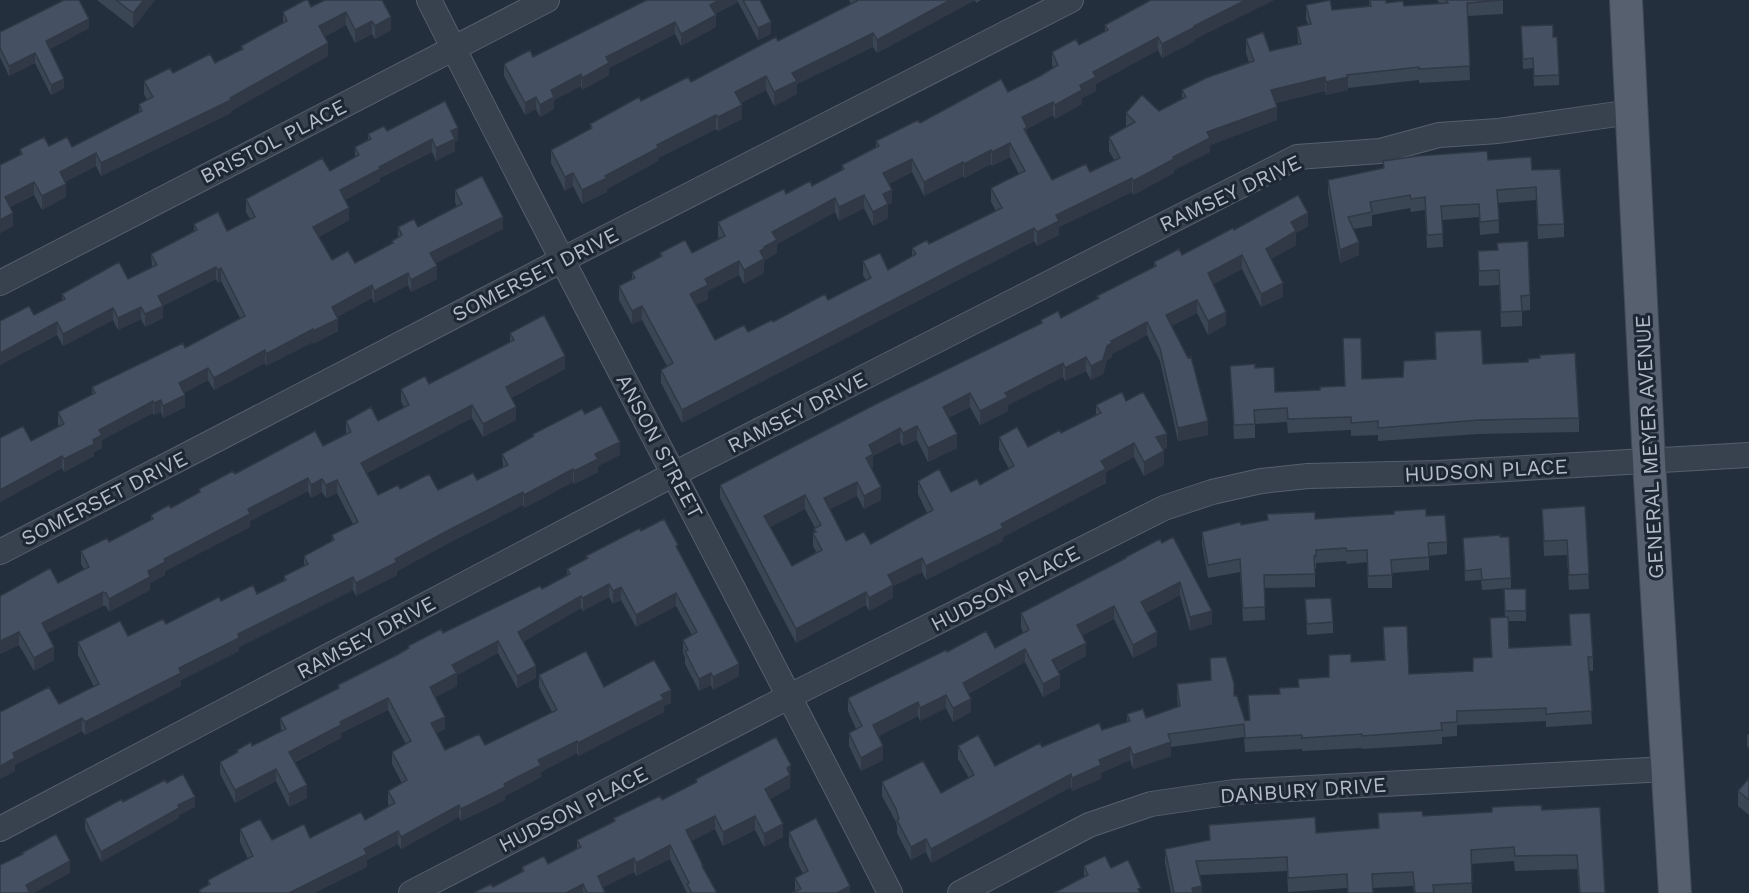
<svg xmlns="http://www.w3.org/2000/svg" width="1749" height="893" font-family="'Work Sans',sans-serif">
  <style>
    .lines { fill: none; stroke-linecap: round; stroke-linejoin: round }
    .minor-casing { stroke: #565f6c; stroke-width: 26 }
    .major-casing { stroke: #414a57; stroke-width: 34 }
    .minor { stroke: #38414e; stroke-width: 24 }
    .major { stroke: #56606e; stroke-width: 32 }
    .wall { fill: #3b4654; fill-rule: evenodd }
    .shaded-wall { fill: #303945 }
    .building { fill: #455162; stroke: #303945; stroke-width: 1.5; fill-rule: evenodd }
    .labels { text-anchor: middle; dominant-baseline: central; stroke-width: 6; stroke-linejoin: round; paint-order: stroke }
    .street-label { font-size: 21px; fill: #b4bcc9; stroke: #1d2633 }
  </style>
  <rect width="100%" height="100%" fill="#242f3e"/>
  <g class="lines">
    <defs>
      <path id="minor" d="M429,0C580,299 738,594 890,893
        M0,283L547,0
        M0,552L562,260L1071,0
        M0,829L674,474L1297,157L1380,151L1439,135L1498,131L1631,112
        M411,893L790,696L1164,508L1212,492L1261,481L1308,476L1438,473L1749,455
        M960,893L1089,825L1151,804L1234,792L1667,769"/>
      <path id="major" d="M1626,0L1649,462L1675,893"/>
    </defs>
    <use href="#minor" class="minor-casing"/>
    <use href="#major" class="major-casing"/>
    <use href="#minor" class="minor"/>
    <use href="#major" class="major"/>
  </g>
  <path class="wall" d="M97,0H155L133,28Z
    M383,0L391,30L375,39L372,34L355,43L346,25L324,37L328,56L231,111V113L101,176L96,166L65,182L66,197L42,210L34,195L10,207L13,226L0,233V165L20,155V149L49,146L72,147L139,112V104L147,100L144,94V81L215,63L241,50V46L283,23V12L311,7Z
    M646,0H760L771,34L758,40L738,2L715,14L716,27L681,46L675,34L609,68V75L582,90L581,86L554,100V109L540,117L536,109L525,115L504,76V64L533,57Z
    M849,0H981L976,3L975,0L877,53L873,47L797,84V94L774,106L766,90L741,103L742,119L718,131L716,129L658,158V161L607,189V192L582,204L573,186L565,191L551,163V150L590,129V124L641,101L691,82L778,41L851,4Z
    M1151,0H1274L1195,39V41L1162,58L1158,50L1096,84V91L1082,98V104L1055,119L1053,115L1027,129V134L1052,180L1090,172L1114,160L1109,151V137L1126,127V113L1159,111L1182,99V90L1249,62L1246,53V39L1270,51L1298,44L1297,27L1308,24L1306,19V5L1332,10L1369,6V0H1386V3L1404,6L1440,4L1437,0H1503V14L1467,16L1470,80L1419,83V80L1348,88V90L1326,95L1325,91L1276,103L1277,120L1210,145V152L1174,170V173L1133,195L1132,192L1059,227V235L1037,246L1034,241L966,276L682,423L661,383V370L667,366L642,320L632,324L619,300V286L632,279V272L660,257V253H692L719,239L718,236V222L786,194L812,186L842,170V165L876,147V141L920,123L1008,92L1040,76L1053,68L1052,65V52L1079,45L1105,32V25ZM1010,157L1019,174L991,188V202L996,211L929,244L912,248V256L888,270L863,261V275L866,280L828,300L748,332L715,340L696,305L708,299V291L739,275L744,284L764,273V263L765,262V260L777,253V244L835,212L839,221L864,208L873,226L888,218V205L892,203L889,184L912,172L924,196L963,176L964,178L991,164L992,166Z
    M1521,26L1553,37L1559,75V85L1534,86L1533,68L1523,69Z
    M89,28L50,49L64,88L51,95L35,63L9,76L0,57V32Z
    M387,131L458,140L455,142V151L436,161L432,152L380,178V181L345,200L349,220L319,237L332,260L355,263L392,243V241L398,238V227H418L457,207L455,202V190L503,229L436,263L437,279L411,292L408,285L374,303L372,298L337,317L338,331L313,344V342L266,366L265,363L214,390L208,380L184,393L185,407L163,418L161,412L154,415L153,413L102,440V448L94,452V456L64,472L62,468L0,502V438L31,441L59,426L58,424V412L92,394V387L185,348L240,318L221,281L218,283L216,279L163,306V318L145,327L141,319L118,330L113,320L63,346L57,335L0,365V321L34,315L62,301V294L128,279L152,267L151,254L194,231V224L227,231L250,219L246,212V199L330,171L355,157V147L368,140V134Z
    M1488,160L1532,170L1564,224V237L1538,239L1536,200L1498,203L1499,233L1480,235L1479,217L1442,220L1443,247L1427,248L1425,210L1411,212L1410,208L1372,215V226L1353,229L1359,255L1340,263L1328,193V180L1383,168V161Z
    M1308,226L1296,233V245L1271,259L1283,297L1261,307L1242,269L1213,284L1226,325L1208,335L1197,313L1171,326L1208,435L1178,441L1160,361L1147,335L1112,354V357L1107,360L1103,374L1091,380L1086,371L1065,381L1063,377L1008,405V411L980,425L970,407L948,418L957,448L928,462L917,440L903,446L900,442L873,456V468H871L881,500L864,509L857,496L830,509L846,541L871,544L927,513L918,494V481L951,492L980,485L1009,469L999,450V437L1028,447L1061,433L1096,415V405L1126,401L1167,448L1163,449L1164,465L1144,476L1134,457L1106,472V483L1003,537V541L926,580L922,572L893,586V598L869,611L866,605L796,643L720,498V485L1041,324V320L1061,318L1097,299V296L1154,267V262L1182,255L1234,230ZM805,509L815,528L814,529V532L813,533V546L816,552L792,566L770,527Z
    M1497,243L1530,295V310L1522,311V326L1501,327L1499,285L1479,286L1478,251L1497,250Z
    M1435,332L1483,364L1579,418V432L1479,434L1378,441V435L1351,436V430L1288,433L1287,422L1255,424V438L1234,439L1230,366L1255,368L1275,392L1320,390L1344,386L1362,379L1403,377L1436,359Z
    M510,333L565,369L511,398L516,420L483,437L472,418L367,473L378,495L400,489L438,490L477,480L503,467L502,454L533,437V434L585,414L620,455L598,466V472L574,484L573,482L524,508L523,505L447,544L397,571V575L356,596L353,590L239,647V651L181,680V686L85,735L82,731L15,765V771L0,779V712L59,704L94,687L78,655V642L128,636L166,624L221,601L257,594L284,580V576L304,566V556L332,541V535L353,524L337,493L326,498L322,492L311,498L308,491L250,521V527L165,571V575L150,583V590L109,612L106,606H103L47,633L54,660L34,671L19,645L0,654V596L58,583L84,569L81,564V551L109,542L151,520V515L171,508L199,493V489L235,474L323,446L346,434V421H378L404,407L401,402V389L429,384L510,342Z
    M1585,506L1589,589L1569,590L1567,555L1544,556L1542,509Z
    M1426,516L1447,542V554L1429,556V570L1392,573V588H1368L1367,562L1347,564L1346,561L1316,563V569H1315V587L1264,588L1265,620L1243,621L1240,572L1208,578L1202,544V532L1241,525L1315,519Z
    M641,531L678,550L739,676L713,690L711,685L699,691L685,664V657L683,653V640L692,635L676,606L636,627L621,600L613,604L609,597L583,611L581,608L523,642L536,678L517,688L498,653L457,675V686L435,697L445,729L436,733L445,750L485,745L552,712L539,687V675L604,687L671,703L664,706V712L578,756L577,753L541,772V777L505,796V800L461,821L459,817L401,849L398,844L367,860V867L314,893H199V890L208,886V880L248,859L240,842V829L272,840L310,838L365,820L389,806L388,804V791L402,783L392,764V752L406,744L388,710L341,733V738L295,762L307,798L289,807L276,781L235,803L220,774V762L237,753V750L252,746L281,731L280,718L338,689V685L397,655L408,649V646L443,633L542,589L567,576V569L586,559V556Z
    M1500,537L1511,578V588L1482,590L1481,580L1465,581L1463,538Z
    M1160,539L1212,624L1190,631L1180,595L1146,613L1157,646L1133,658L1114,619L1083,635L1086,656L1058,671L1060,688L1043,697L1025,662L968,694L971,712L953,722L946,708L920,721L918,716L878,736L883,760L861,771L849,746V733L856,729L848,711V698L947,652L995,648L1023,633L1021,627V613L1126,559V557Z
    M1504,589H1526V621H1508L1509,648L1570,645L1569,614L1593,657V671H1589L1592,724L1546,727V721L1457,725V736L1442,737V744L1362,749V748L1302,751V749L1245,752L1244,737L1171,747V756L1133,769L1130,760L1101,773V779L1072,791L1071,787L931,863L926,852L911,860L897,833V826L896,822L882,796V782L941,793L969,778L958,759V746L995,766L1042,747L1127,722V714L1146,718L1178,707L1177,697V684L1210,680V658L1234,696L1245,721L1249,720L1248,695L1279,694L1298,687L1329,677L1351,662L1384,660L1383,627L1409,674L1473,671V658L1491,657L1490,618H1505Z
    M1305,599L1333,622V633L1307,635Z
    M1749,734V749L1747,746V735Z
    M1749,778V815L1738,806V791Z
    M696,779H791H790V788L770,799L783,837L764,847L755,830L723,846L715,829L691,841L703,869L717,893H687L670,859L636,876L634,872L603,887L605,893H473L493,887L522,872V867L548,864L577,848V840L614,822V818L662,800L696,783Z
    M167,783L195,807L179,815V818L101,862L85,829V819Z
    M1600,807L1605,893H1579L1577,869L1515,871L1514,861L1471,864L1472,893H1414L1413,886L1373,888V893H1347V888L1288,892L1287,871L1199,875L1202,893H1171L1165,863V849L1209,840V825L1316,833L1378,828V813L1423,816Z
    M789,832L850,893L795,891V878L803,874L789,846Z
    M1084,866L1111,868L1141,893L1084,877Z"/>
  <path class="shaded-wall" d="M144,0H155L133,28V13Z
    M719,0H738V2L710,17V5Z
    M950,0H975L877,53V40Z
    M1246,0H1274L1195,39V41L1162,58V44L1194,26Z
    M346,12V25L319,39V26Z
    M716,15V27L681,46V34Z
    M391,17V30L375,39V26Z
    M89,19V28L46,51V41Z
    M372,21V34L355,43V30Z
    M675,22V34L609,68V75L582,90V78L606,57Z
    M771,22V34L758,40V28Z
    M873,33V47L797,84V94L774,106V92L792,73Z
    M1158,37V50L1096,84V91L1082,98V104L1055,119V105L1080,85L1093,72Z
    M328,43V56L231,111V113L101,176V163L230,98Z
    M35,53V63L9,76V66Z
    M581,74V86L554,100V109L540,117V105L551,90Z
    M766,76V90L735,106V92Z
    M1325,77V91L1271,104V90Z
    M1348,77V90L1326,95V82Z
    M64,79V88L51,95V85Z
    M536,97V109L525,115V103Z
    M1053,102V115L1027,129V141L1022,117Z
    M742,105V119L718,131V117Z
    M1277,107V120L1210,145V152L1174,170V173L1133,195V181L1173,157L1207,132Z
    M716,115V129L658,158V161L607,189V192L582,204V190L657,145Z
    M458,128V140L455,142V151L436,161V148L451,131Z
    M432,139V152L380,178V181L340,203V190L379,167Z
    M1010,143V157L992,166V152Z
    M991,150V164L964,178V164Z
    M96,153V166L60,185V172Z
    M912,159V172L883,187V173Z
    M963,162V176L924,196V182Z
    M573,173V186L565,191V177Z
    M1132,178V192L1059,227V235L1037,246V232L1056,215Z
    M34,182V195L5,210V197Z
    M66,184V197L42,210V196Z
    M892,190V203L888,205V218L873,226V212L883,194Z
    M864,195V208L839,221V207Z
    M835,198V212L777,244V253L765,260V262L764,263V273L744,284V270L764,247L772,232Z
    M349,208V220L313,240V227Z
    M13,213V226L0,233V220Z
    M1308,213V226L1296,233V245L1266,262V249L1291,222Z
    M503,217V229L430,266V253Z
    M1034,228V241L966,276L682,423V410L966,262Z
    M1359,242V255L1340,263V250Z
    M1242,255V269L1208,287V273Z
    M739,261V275L708,291V299L690,308V294L705,279Z
    M437,266V279L411,292V280Z
    M216,267V279L163,306V318L145,327V314L158,296Z
    M221,268V281L218,283V270Z
    M408,273V285L374,303V291Z
    M1283,283V297L1261,307V294Z
    M372,285V298L332,320V307Z
    M1197,300V313L1166,329V315Z
    M642,306V320L632,324V311Z
    M141,307V319L118,330V318Z
    M113,308V320L63,346V334Z
    M1226,312V325L1208,335V321Z
    M338,319V331L313,344V331Z
    M57,322V335L0,365V353Z
    M1147,322V335L1112,354V357L1107,360L1103,374L1091,380V366L1111,341Z
    M313,329V342L266,366V354Z
    M265,350V363L214,390V378Z
    M565,356V369L506,400V387Z
    M1086,357V371L1065,381V368Z
    M1063,363V377L1008,405V411L980,425V411L1005,393Z
    M208,368V380L179,395V383Z
    M970,393V407L943,420V407Z
    M185,395V407L163,418V406Z
    M161,400V412L154,415V403Z
    M153,401V413L102,440V448L94,452V456L64,472V459L93,440L99,430Z
    M472,405V418L361,476V463Z
    M516,407V420L483,437V424Z
    M1208,421V435L1178,441V428Z
    M917,426V440L903,446V433Z
    M900,428V442L873,456V468L866,471V458L869,445Z
    M957,434V448L928,462V448Z
    M1167,434V448L1156,450V437Z
    M620,442V455L598,466V472L574,484V471L595,454Z
    M1134,443V457L1106,472V483L1003,537V541L926,580V566L1001,524L1101,461Z
    M1164,451V465L1144,476V462Z
    M62,456V468L0,502V490Z
    M573,469V482L524,508V495Z
    M308,478V491L250,521V527L165,571V575L150,583V590L109,612V599L164,559L248,509Z
    M322,479V492L311,498V485Z
    M337,480V493L326,498V485Z
    M857,482V496L824,512V498Z
    M881,487V500L864,509V496Z
    M523,492V505L447,544L397,571V575L356,596V583L395,559L447,531Z
    M805,495V509L764,530V516Z
    M922,558V572L893,586V598L869,611V598L888,575Z
    M353,577V590L239,647V651L181,680V686L85,735V722L238,634Z
    M1180,582V595L1141,615V602Z
    M609,584V597L583,611V598Z
    M621,587V600L613,604V591Z
    M103,592V606L42,636V623Z
    M866,592V605L796,643V629Z
    M676,593V606L636,627V615Z
    M581,596V608L518,645V632Z
    M1114,606V619L1077,638V625Z
    M1212,611V624L1190,631V617Z
    M19,632V645L0,654V641Z
    M1157,632V646L1133,658V645Z
    M498,641V653L457,675V686L430,700V687L452,665Z
    M1086,643V656L1052,673V660Z
    M54,647V660L34,671V658Z
    M1025,649V662L963,696V683Z
    M739,664V676L713,690V677Z
    M536,666V678L517,688V676Z
    M711,673V685L699,691V679Z
    M1060,675V688L1043,697V684Z
    M671,690V703L664,706V712L578,756V743Z
    M946,695V708L920,721V708Z
    M388,698V710L341,733V738L289,764V752L340,722Z
    M971,699V712L953,722V708Z
    M918,702V716L873,739V725Z
    M445,717V729L431,736V723Z
    M82,718V731L15,765V771L0,779V766L13,753Z
    M577,741V753L541,772V777L505,796V800L461,821V809L504,784L538,760Z
    M1171,742V756L1133,769V755Z
    M883,746V760L861,771V758Z
    M1130,747V760L1101,773V779L1072,791V778L1099,760Z
    M791,765L790,788L765,802V789L787,768Z
    M276,769V781L235,803V790Z
    M1071,774V787L931,863V849Z
    M307,785V798L289,807V794Z
    M195,797V807L179,815V818L101,862V852L178,805Z
    M459,805V817L401,849V837Z
    M715,816V829L686,844V830Z
    M755,816V830L723,846V832Z
    M783,824V837L764,847V834Z
    M398,831V844L367,860V867L314,893H289L364,849Z
    M926,839V852L911,860V847Z
    M670,845V859L636,876V863Z
    M634,858V872L598,890V876Z
    M70,861V873L34,893H26V885Z
    M583,884V893H566Z
    M850,886V893H837Z
    M1202,886V893H1192V888Z"/>
  <path class="building" d="M64,0H79L89,19L46,41L64,79L51,85L35,53L9,66L0,48V32Z
    M116,0H144L133,13Z
    M305,0H308L311,7L325,0H382L391,17L375,26L372,21L355,30L346,12L319,26L328,43L230,98L231,100L101,163L96,153L60,172L66,184L42,196L34,182L5,197L13,213L0,220V165L22,154L20,149L44,137L49,146L67,137L72,147L142,111L139,104L153,97L144,81L170,68L173,73L210,54L215,63L243,49L241,46L287,21L283,12Z
    M647,0H719L710,5L716,15L681,34L675,22L606,57L609,63L582,78L581,74L551,90L554,97L540,105L536,97L525,103L504,64L530,50L533,57Z
    M743,0H760L771,22L758,28Z
    M856,0H950L877,40L873,33L792,73L797,81L774,92L766,76L735,92L742,105L718,117L716,115L657,145L658,148L605,176L607,178L582,190L573,173L565,177L551,150L592,128L590,124L639,97L641,101L688,77L691,82L776,37L778,41L857,1Z
    M1151,0H1246L1194,26L1195,27L1162,44L1158,37L1093,72L1096,77L1080,85L1082,90L1055,105L1053,102L1022,117L1027,127L1024,129L1052,180L1086,164L1090,172L1120,158L1109,137L1135,122L1126,113L1142,95L1159,111L1186,97L1182,90L1206,78L1254,61L1246,39L1263,32L1270,51L1301,44L1297,27L1311,24L1306,5L1330,0L1332,10L1371,6L1370,0H1386V3L1403,1L1404,6L1448,3L1446,0H1503L1467,3L1470,66L1419,69V67L1347,75L1348,77L1326,82L1325,77L1271,90L1277,107L1207,132L1210,138L1173,157L1174,159L1133,181L1132,178L1056,215L1059,221L1037,232L1034,228L966,262L682,410L661,370L673,363L642,306L632,311L619,286L635,278L632,272L662,256L660,253L685,240L692,253L725,236L718,222L784,189L786,194L810,181L812,186L844,169L842,165L879,146L876,141L918,120L920,123L1001,79L1008,92L1040,76L1058,65L1052,52L1076,39L1079,45L1108,30L1105,25ZM1010,143L1025,171L991,188L1002,208L929,244L927,240L912,248L916,254L888,270L880,253L863,261L871,278L828,300L825,294L773,322L772,320L748,332L744,325L715,340L690,294L708,285L705,279L739,261L744,270L764,259L760,251L765,248L764,247L777,240L772,232L835,198L839,207L864,195L873,212L888,204L883,194L892,190L883,173L912,159L924,182L963,162L964,164L991,150L992,152Z
    M1553,25V37H1557L1559,75L1534,76L1533,58L1523,59L1521,26Z
    M445,101L458,128L451,131L455,139L436,148L432,139L379,167L380,169L340,190L349,208L313,227L332,260L348,251L355,263L393,243L392,241L402,235L398,227L414,219L418,227L462,204L455,190L482,176L503,217L430,253L437,266L411,280L408,273L374,291L372,285L332,307L338,319L313,331V329L266,354L265,350L214,378L208,368L179,383L185,395L163,406L161,400L154,403L153,401L99,430L102,435L93,440L94,444L64,459L62,456L0,490V438L23,426L31,441L64,424L58,412L95,393L92,387L183,343L185,348L245,316L221,268L218,270L216,267L158,296L163,306L145,314L141,307L118,318L113,308L63,334L57,322L0,353V321L29,306L34,315L65,299L62,294L119,262L128,279L157,265L151,254L197,230L194,224L218,212L227,231L255,217L246,199L322,158L330,171L359,155L355,147L371,139L368,134L384,126L387,131Z
    M1487,151L1488,160L1531,157L1532,170L1560,169L1564,224L1538,225L1536,187L1497,190L1499,220L1480,222L1479,204L1441,206L1443,234L1427,235L1425,197L1411,199L1410,195L1370,202L1372,212L1348,217L1359,242L1340,250L1328,180L1384,168L1383,161L1418,156Z
    M1298,195L1308,213L1291,222L1296,231L1266,249L1283,283L1261,294L1242,255L1208,273L1226,312L1208,321L1197,300L1166,315L1188,358L1191,357L1208,421L1178,428L1160,348L1147,322L1111,341L1112,343L1107,346L1103,360L1091,366L1086,357L1065,368L1063,363L1005,393L1008,397L980,411L970,393L943,407L957,434L928,448L917,426L903,433L900,428L869,445L873,454L866,458L881,487L864,496L857,482L824,498L846,541L864,532L871,544L933,510L918,481L939,469L951,492L977,479L980,485L1014,466L999,437L1017,427L1028,447L1060,430L1061,433L1101,413L1096,405L1122,392L1126,401L1143,392L1167,434L1156,437L1164,451L1144,462L1134,443L1101,461L1106,469L1001,524L1003,528L926,566L922,558L888,575L893,585L869,598L866,592L796,629L720,485L876,404L1042,323L1041,320L1058,311L1061,318L1099,298L1097,296L1156,266L1154,262L1179,249L1182,255L1233,228L1234,230ZM805,495L821,525L814,529L816,532L813,533L822,550L792,566L764,516Z
    M1528,241L1530,295L1521,296L1522,311L1501,312L1499,270L1479,271L1478,251L1498,250L1497,243Z
    M544,315L565,356L506,387L516,407L483,424L472,405L361,463L378,495L398,485L400,489L429,474L438,490L473,473L477,480L508,465L502,454L534,436L533,434L582,409L585,414L601,406L620,442L595,454L598,459L574,471L573,469L524,495L523,492L447,531L395,559L397,562L356,583L353,577L238,634L239,638L179,668L181,673L85,722L82,718L13,753L15,758L0,766V712L49,687L59,704L99,684L78,642L120,621L128,636L163,619L166,624L219,597L221,601L253,585L257,594L286,580L284,576L308,564L304,556L334,540L332,535L358,522L337,480L326,485L322,479L311,485L308,478L248,509L250,514L164,559L165,562L148,571L150,577L109,599L106,593L103,592L42,623L54,647L34,658L19,632L0,641V596L50,568L58,583L89,567L81,551L107,538L109,542L153,519L151,515L169,505L171,508L200,492L199,489L233,471L235,474L315,431L323,446L351,432L346,421L371,407L378,421L409,405L401,389L425,376L429,384L514,340L510,333Z
    M1481,330L1483,364L1528,362V359L1540,358V355L1575,353L1579,418L1479,420L1378,428V421L1351,423V417L1288,419L1287,408L1254,410L1255,424L1234,425L1230,366L1255,364V368L1274,367L1275,392L1320,390V387L1345,386L1343,338H1361L1362,379L1403,377L1404,361L1436,359L1435,332Z
    M1585,506L1589,574L1569,575L1567,540L1544,541L1542,509Z
    M1426,509V516L1445,515L1447,542L1428,543L1429,557L1391,560L1392,575L1368,576L1367,550L1347,551L1346,548L1316,550V556H1314L1315,574L1264,575L1265,607L1243,608L1240,559L1208,565L1202,532L1240,522L1241,525L1268,520L1267,514L1315,512V519L1394,514V511Z
    M664,519L678,545L676,546L739,664L713,677L711,673L699,679L685,651L688,650L683,640L697,632L676,593L636,615L621,587L613,591L609,584L583,598L581,596L518,632L536,666L517,676L498,641L452,665L457,673L430,687L445,717L431,723L445,750L479,734L485,745L557,710L539,675L586,651L604,687L654,660L671,690L661,695L664,699L578,743L577,741L538,760L541,765L504,784L505,787L461,809L459,805L401,837L398,831L364,849L367,854L289,893H201L199,890L210,884L208,880L253,856L240,829L260,819L272,840L304,824L310,838L361,812L365,820L395,803L388,791L407,780L392,752L411,741L388,698L340,722L341,725L289,752L307,785L289,794L276,769L235,790L220,762L238,752L237,750L251,742L252,746L286,729L280,718L339,688L338,685L397,655L409,648L408,646L441,629L443,633L540,586L542,589L570,574L567,569L588,558L586,556L640,528L641,531Z
    M1500,535V537H1509L1511,578L1482,580L1481,569L1465,571L1463,538Z
    M1173,537L1212,611L1190,617L1180,582L1141,602L1157,632L1133,645L1114,606L1077,625L1086,643L1052,660L1060,675L1043,684L1025,649L963,683L971,699L953,708L946,695L920,708L918,702L873,725L883,746L861,758L849,733L862,726L848,698L946,650L947,652L986,631L995,648L1029,630L1021,613L1126,558V557L1160,539L1162,543Z
    M1504,589H1526V611H1505Z
    M1331,598L1333,622L1307,624L1305,599Z
    M1590,613L1593,657H1588L1592,711L1546,714V708L1457,711V722L1441,723L1442,730L1362,736V734L1302,738V735L1245,738L1244,724L1168,734L1171,742L1133,755L1130,747L1099,760L1101,765L1072,778L1071,774L931,849L926,839L911,847L897,820L899,819L896,809L882,782L923,761L941,793L974,775L958,746L978,735L995,766L1040,743L1042,747L1099,723L1102,730L1130,721L1127,714L1143,709L1146,718L1180,706L1177,684L1211,680L1210,658L1226,657L1234,683V696H1237L1245,721L1250,720L1248,695L1280,694L1279,688L1299,687L1298,679L1329,677V655L1351,654V662L1385,660L1383,627L1407,626L1409,674L1473,671V658L1492,657L1490,618L1508,617L1509,648L1571,645L1569,614Z
    M776,737L791,765L787,768L790,775L765,789L783,824L764,834L755,816L723,832L715,816L686,830L703,866H702L717,893H692L687,884L689,883L670,845L636,863L634,858L598,876L605,893H587L583,884L566,893H473L491,884L493,887L524,871L522,867L544,856L548,864L581,847L577,840L615,821L614,818L660,796L662,800L697,782L696,779Z
    M183,774L195,797L178,805L179,808L101,852L85,819L122,799L123,802L165,780L167,783Z
    M1749,778V800L1738,791Z
    M1541,805L1542,810L1600,807L1605,893H1580L1577,855L1515,856L1514,847L1471,850L1472,883L1433,885L1434,893H1415L1413,872L1372,874L1373,893H1348L1347,874L1288,878L1287,857L1196,861L1202,886L1192,888L1193,893H1174L1165,849L1210,840L1209,825L1315,817L1316,833L1379,828L1378,813L1422,811L1423,816L1492,812V807Z
    M816,818L850,886L837,893H792L801,889L795,878L808,871L789,832Z
    M56,834L70,861L26,885L30,893H0V865L23,854L22,853Z
    M1105,856L1111,868L1128,860L1141,888L1138,889L1140,893H1054L1088,875L1084,866Z"/>
  <g class="labels">
    <g class="street-label">
      <text transform="translate(273 141) rotate(-27)">BRISTOL PLACE</text>
      <text transform="translate(1230 193) rotate(-25)">RAMSEY DRIVE</text>
      <text transform="translate(535 274) rotate(-27)">SOMERSET DRIVE</text>
      <text transform="translate(797 412) rotate(-27)">RAMSEY DRIVE</text>
      <text transform="translate(660 446) rotate(62)">ANSON STREET</text>
      <text transform="translate(1649 447) rotate(-93)">GENERAL MEYER AVENUE</text>
      <text transform="translate(1486 470) rotate(-3)">HUDSON PLACE</text>
      <text transform="translate(104 498) rotate(-27)">SOMERSET DRIVE</text>
      <text transform="translate(1005 588) rotate(-27)">HUDSON PLACE</text>
      <text transform="translate(366 637) rotate(-28)">RAMSEY DRIVE</text>
      <text transform="translate(1303 790) rotate(-4)">DANBURY DRIVE</text>
      <text transform="translate(573 809) rotate(-27)">HUDSON PLACE</text>
    </g>
  </g>
</svg>
